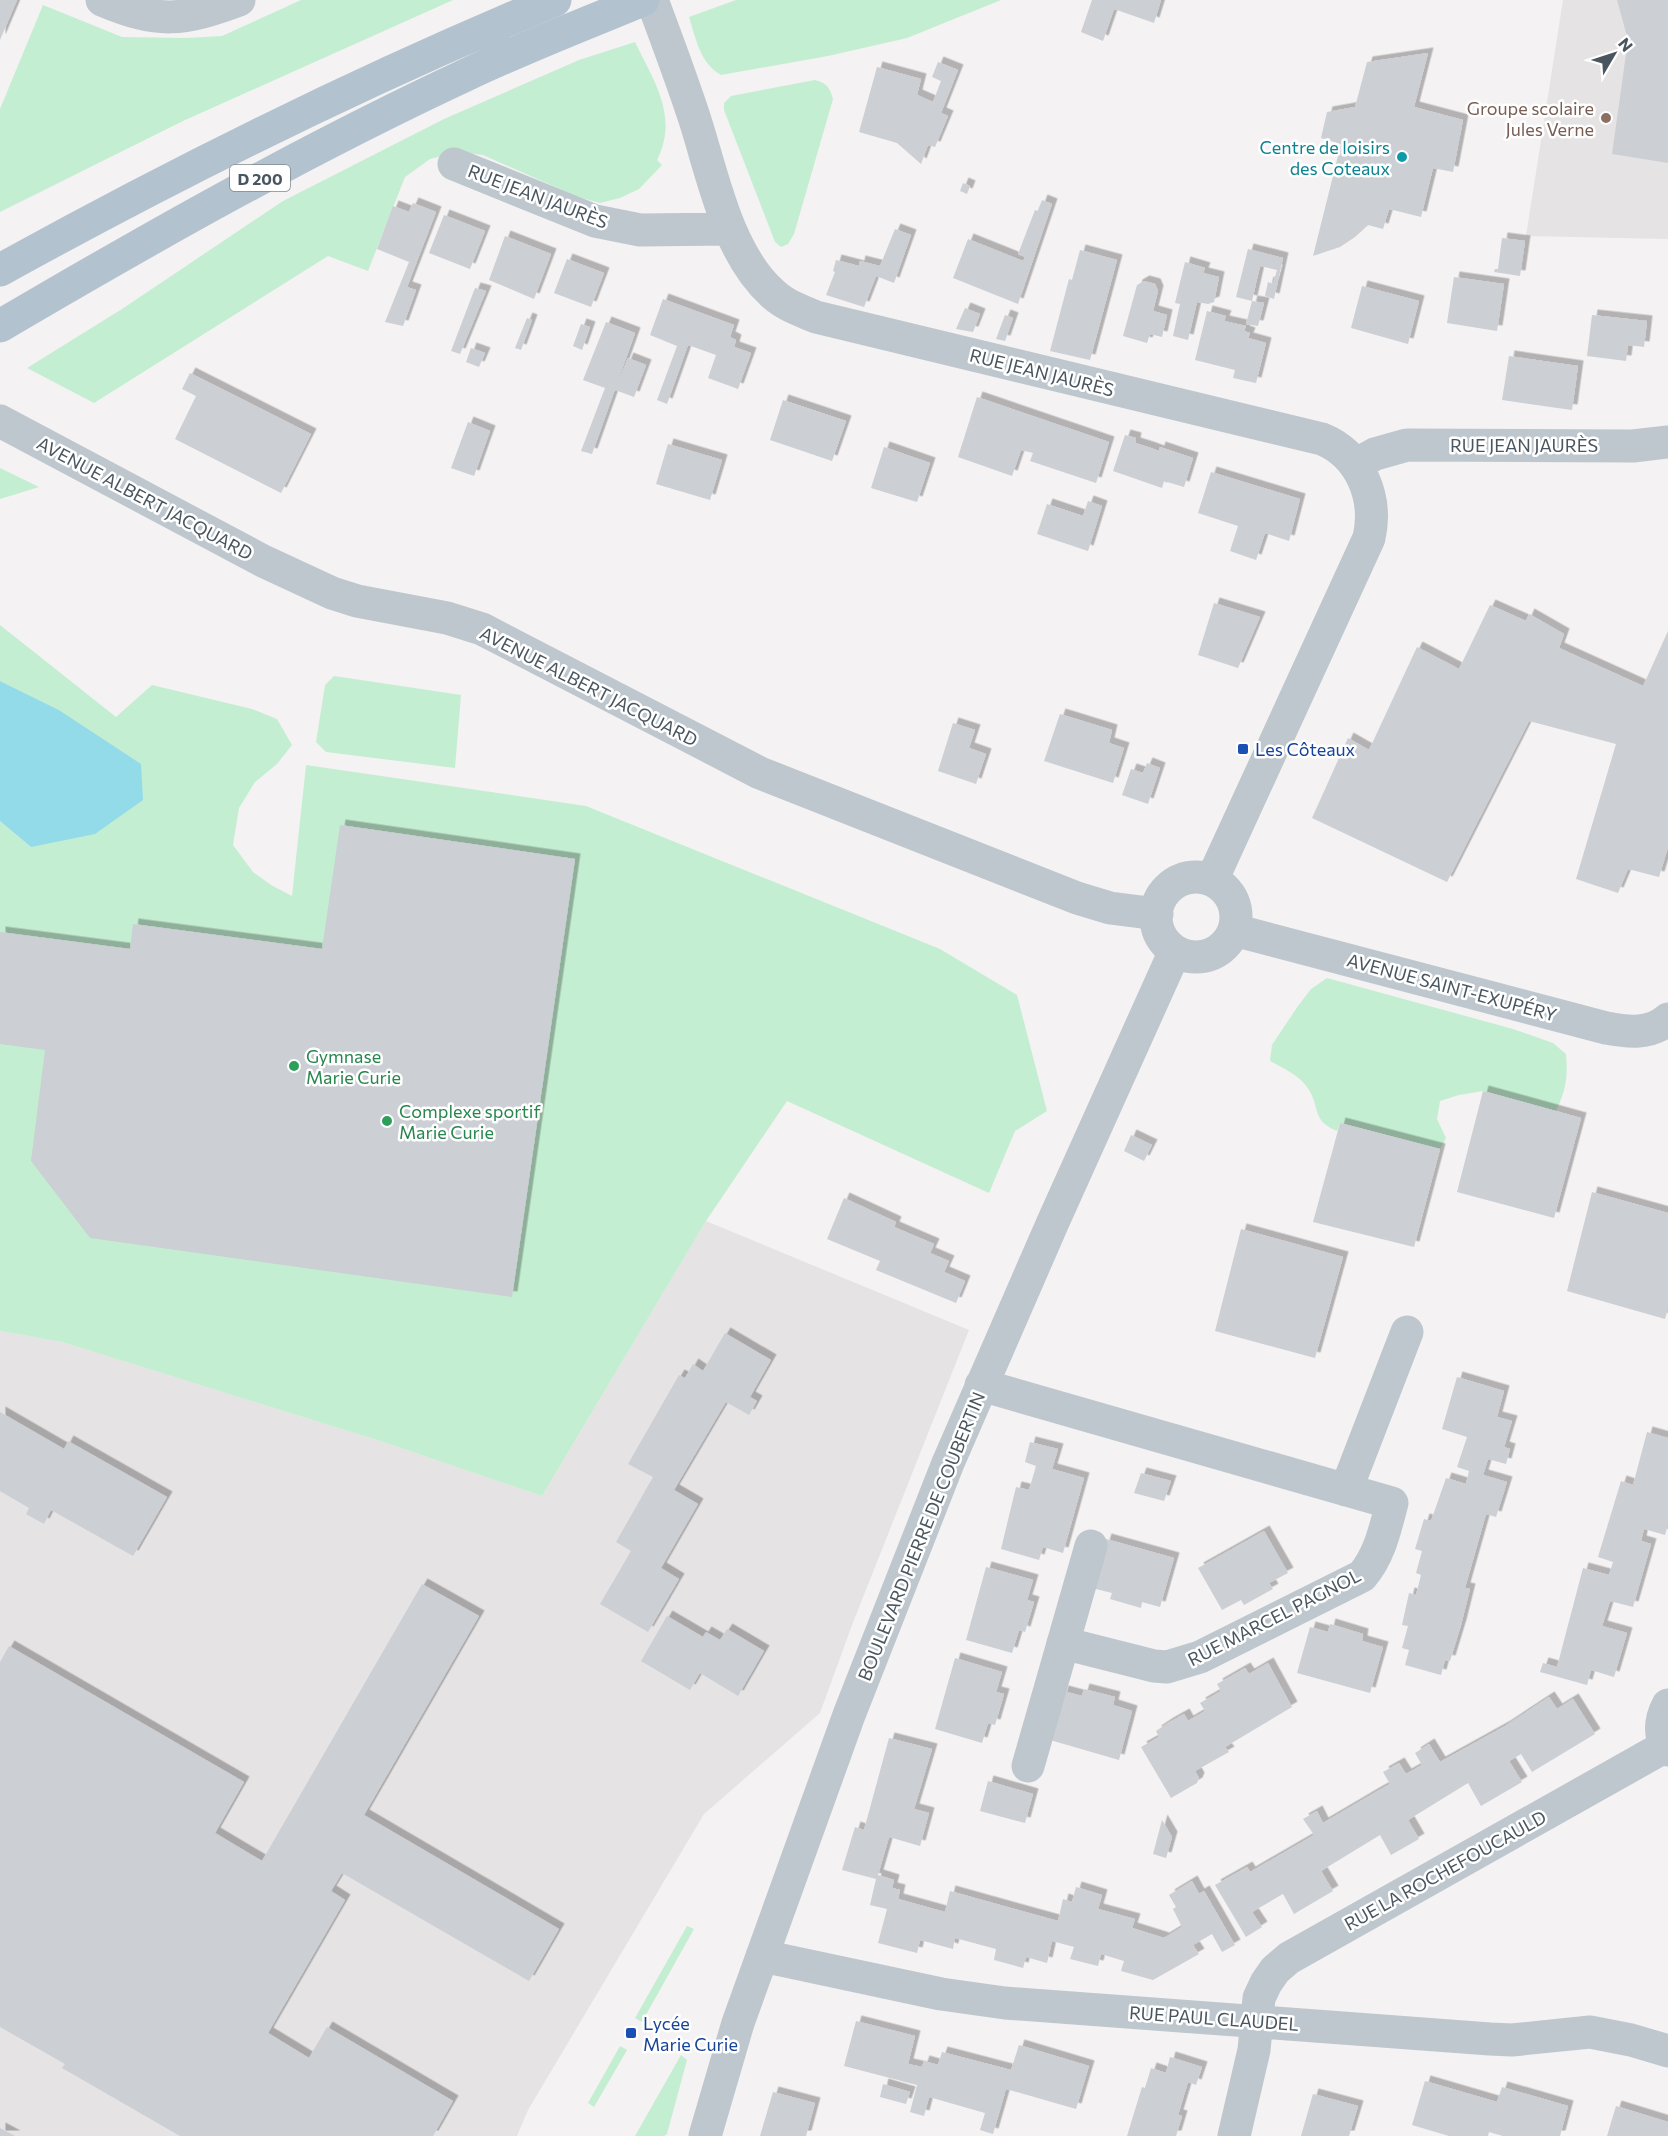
<svg xmlns="http://www.w3.org/2000/svg" width="1668" height="2136" font-family="Commissioner,sans-serif">
  <style>
    .education { fill: #e5e3e4 }
    .green { fill: #c4eed2 }
    .water { fill: #93dbe8 }
    .building { fill: #cccfd4; filter: url(#shadow) }
    .lines { fill: none; stroke-linecap: round; stroke-linejoin: round }
    .minor { stroke: #bec7cd; stroke-width: 33 }
    .major { stroke: #b3c2cf; stroke-width: 33 }
    .education-dot { fill: #8d6e63; stroke: #fff; stroke-width: 2 }
    .culture-dot { fill: #0f9aa8; stroke: #fff; stroke-width: 2 }
    .transit-dot { fill: #1a4fb4; stroke: #fff; stroke-width: 2 }
    .leisure-dot { fill: #2e9e5b; stroke: #fff; stroke-width: 2 }
    .labels { text-anchor: middle; dominant-baseline: central; stroke-width: 5; stroke-linejoin: round; paint-order: stroke }
    .shield { fill: #fff; stroke: #80898f; stroke-width: 1.5 }
    .shield-label { font-size: 16px; font-weight: bold; fill: #4a565f }
    .education-label { font-size: 18px; fill: #785e54; stroke: #fff; text-anchor: end }
    .culture-label { font-size: 18px; fill: #0d838f; stroke: #fff; text-anchor: end }
    .street-label { font-size: 18px; fill: #4a565f; stroke: #fff }
    .transit-label { font-size: 18px; fill: #164399; stroke: #fff; text-anchor: start }
    .leisure-label { font-size: 18px; fill: #27864d; stroke: #fff; text-anchor: start }
  </style>
  <defs>
    <filter id="shadow"><feDropShadow dx="5.5" dy="-5.5" stdDeviation="0" flood-color="#0004"/></filter>
  </defs>
  <rect width="100%" height="100%" fill="#f4f2f2"/>
  <path class="education" d="M1563,0H1668V239L1526,236Z
    M706,1221L969,1330L852,1625L820,1713L704,1814L528,2110L517,2136H0V1331L62,1342L380,1441L542,1496Z"/>
  <path class="green" d="M301,0H453L183,121L0,212V109L43,5L122,37L186,38L222,36Z
    M736,0H1001L907,38L828,56L721,75C700,63 696,39 689,17Z
    M635,42C654,81 679,117 657,160L662,165L639,189L620,198L600,203L578,197L483,155L458,152L430,159L405,177L368,271L328,256L94,403L27,368L122,309L283,201L444,119L579,60Z
    M815,80C827,83 830,88 833,99L794,234L788,244L781,247L775,242L724,110V103L731,96Z
    M0,468L39,487L0,499Z
    M0,625L116,717L152,685L252,709L277,719L292,745L277,764L255,782L239,808L233,845L253,872L271,885L292,896L306,765L586,806L940,949L1017,995L1047,1111L1015,1131L989,1193L787,1101L706,1221L542,1496L380,1441L62,1342L0,1331V821L31,847L140,764L59,710L0,681Z
    M334,676L461,695L455,768L326,752L316,742L325,685Z
    M1327,978L1513,1029L1553,1043L1566,1054C1568,1077 1566,1090 1556,1111L1483,1091L1459,1095L1440,1101L1437,1119L1446,1138L1440,1149L1340,1123L1337,1131C1312,1121 1320,1108 1309,1090C1301,1076 1283,1068 1270,1061L1272,1045L1298,1006L1311,989Z
    M687,1926L694,1929L642,2022L635,2018Z
    M620,2046L627,2050L594,2107L588,2103Z
    M681,2055L687,2060L667,2134L664,2136H635Z"/>
  <path class="water" d="M0,681L59,710L141,764L143,800L95,834L31,847L0,821Z"/>
  <path class="building" d="M0,0H17L0,40Z
    M1092,0H1161L1154,23L1114,9L1103,41L1081,32Z
    M1617,0H1668V163L1612,154L1628,40Z
    M1428,53L1414,107L1463,120L1453,172L1433,168L1421,217L1389,209L1383,229L1368,225L1355,237L1340,247L1313,256L1341,144L1321,138L1327,112L1355,107L1367,62Z
    M938,62L958,70L941,113L948,116L935,147L928,145L921,164L897,143L859,132L877,67L921,79L917,95L933,102L941,81L932,77Z
    M963,183L970,186L967,194L960,191Z
    M1042,200L1052,204L1018,304L953,278L968,239L1023,261L1025,257L1018,254L1035,210L1038,211Z
    M413,203L436,212L407,287L416,290L403,326L385,322L409,262L377,249L393,206L409,212Z
    M444,215L485,231L470,269L429,253Z
    M895,229L911,235L894,283L876,276L864,307L826,295L835,272L833,271L836,260L859,266L860,261L880,266Z
    M505,236L551,254L534,299L489,280Z
    M1502,238L1525,241L1520,276L1494,272L1495,269H1498Z
    M1248,249L1283,258L1274,299L1265,296L1268,282L1273,284L1277,270L1260,266L1252,301L1264,303L1258,326L1246,324L1252,301L1236,297Z
    M1080,250L1117,260L1090,360L1050,351L1069,279L1072,280Z
    M567,259L604,273L591,307L554,293Z
    M1185,262L1205,268L1203,273L1219,277L1214,302L1208,304L1197,302L1188,340L1173,336L1180,304L1175,303Z
    M1454,277L1504,284L1497,331L1447,323Z
    M1144,281L1155,284L1158,291L1153,311L1167,315L1162,337L1150,334L1147,343L1123,336L1137,285Z
    M1362,286L1419,301L1408,344L1351,328Z
    M475,288L486,291L460,354L451,351Z
    M663,299L734,325L730,337L736,340L734,347L751,353L738,389L708,378L716,355L688,345L667,404L657,400L677,346L650,335Z
    M965,308L980,314L973,332L956,329Z
    M1207,311L1226,316L1224,321L1246,326L1244,331L1250,333L1248,338L1266,343L1256,383L1233,378L1235,370L1195,360Z
    M1005,315L1013,318L1005,341L996,339Z
    M1592,315L1647,321L1644,347L1628,345L1626,361L1587,356Z
    M527,318L532,320L521,350L515,348Z
    M606,322L635,333L592,454L581,451L605,388L583,380Z
    M581,324L590,327L582,350L573,346Z
    M471,348L485,353L479,367L466,362Z
    M1509,356L1578,366L1572,410L1502,400Z
    M628,358L646,365L634,397L615,390Z
    M190,373L311,434L281,493L175,439L196,396L182,389Z
    M977,397L1109,442L1096,483L1030,461L1033,453L1021,450L1012,476L958,457Z
    M783,400L846,421L832,461L770,440Z
    M468,422L490,431L474,476L451,468Z
    M1125,435L1136,438L1135,443L1148,447L1159,451L1160,447L1193,458L1184,487L1164,481L1162,488L1113,471Z
    M668,444L722,460L710,500L656,484Z
    M884,447L930,463L917,502L871,488Z
    M1211,472L1300,499L1289,541L1265,533L1256,560L1230,551L1238,526L1198,513Z
    M1088,501L1102,506L1088,551L1037,534L1047,504L1083,516Z
    M1214,603L1260,617L1238,668L1198,655Z
    M1490,605L1526,621L1529,614L1564,634L1559,648L1643,686L1668,631V847L1659,877L1628,869L1618,893L1576,879L1616,744L1529,721L1447,882L1312,818L1348,738L1369,750L1417,647L1459,669Z
    M1060,714L1112,730L1109,743L1124,748L1113,783L1044,761Z
    M953,723L975,730L969,748L986,754L976,784L938,771Z
    M1147,763L1160,768L1148,804L1122,795L1131,769L1143,773Z
    M340,825L575,859L512,1297L90,1238L31,1161L45,1050L0,1044V932L130,949L133,924L322,949Z
    M1483,1091L1581,1118L1554,1218L1457,1192Z
    M1340,1123L1440,1149L1414,1247L1313,1222Z
    M1131,1135L1152,1145L1144,1161L1124,1151Z
    M1592,1192L1668,1213V1308L1665,1319L1567,1291Z
    M844,1198L896,1222L894,1227L934,1244L930,1253L949,1261L944,1272L965,1281L956,1303L876,1270L880,1261L827,1239Z
    M1241,1229L1343,1257L1315,1358L1215,1331Z
    M725,1333L771,1360L750,1397L757,1401L749,1415L726,1402L674,1490L698,1504L661,1568L679,1579L648,1632L600,1604L631,1551L616,1542L653,1477L628,1464L679,1375L685,1378L693,1364L703,1371Z
    M1457,1377L1504,1391L1497,1417L1512,1421L1504,1447L1510,1449L1506,1464L1488,1459L1483,1475L1507,1482L1496,1517L1486,1514L1465,1588L1470,1589L1461,1625L1450,1661L1445,1660L1441,1675L1405,1665L1409,1650L1402,1648L1408,1626L1402,1625L1409,1593L1416,1595L1421,1575L1416,1573L1422,1551L1415,1549L1424,1519L1431,1521L1446,1478L1466,1484L1469,1471L1457,1467L1467,1437L1442,1429Z
    M0,1412L64,1449L68,1441L167,1497L133,1556L51,1510L44,1524L26,1514L29,1508L0,1491Z
    M1647,1432L1668,1438V1524L1665,1535L1644,1529L1641,1541L1651,1544L1633,1607L1610,1601L1602,1626L1627,1633L1614,1677L1591,1670L1587,1685L1540,1672L1543,1663L1557,1667L1583,1568L1609,1575L1613,1562L1598,1557L1621,1481L1633,1485Z
    M1030,1442L1058,1449L1052,1469L1084,1478L1063,1553L1043,1547L1039,1560L1001,1549L1016,1487L1029,1490L1036,1466L1025,1462Z
    M1141,1473L1171,1481L1164,1501L1134,1493Z
    M1264,1531L1288,1573L1269,1583L1273,1589L1244,1605L1241,1600L1222,1610L1198,1568Z
    M1106,1539L1174,1558L1160,1607L1142,1602L1141,1608L1110,1599L1112,1593L1092,1588Z
    M986,1567L1033,1580L1027,1600L1034,1602L1025,1632L1019,1630L1012,1653L966,1640Z
    M422,1584L479,1616L364,1815L559,1929L529,1981L342,1873L331,1891L345,1900L268,2033L309,2058L327,2027L453,2101L433,2136H180L62,2068L65,2064L0,2027V1662L9,1646L244,1782L215,1833L262,1861Z
    M667,1616L703,1637L706,1632L720,1640L727,1629L764,1651L738,1696L700,1673L690,1690L641,1661Z
    M1330,1624L1363,1634L1362,1641L1383,1647L1370,1693L1297,1673L1310,1627L1328,1632Z
    M955,1658L1002,1672L996,1692L1004,1694L995,1725L988,1723L982,1743L935,1729Z
    M1268,1663L1292,1707L1225,1747L1229,1752L1195,1771L1199,1778L1197,1783L1171,1798L1141,1747L1159,1737L1156,1731L1168,1723L1184,1714L1188,1721L1205,1711L1200,1703L1221,1691L1217,1684L1245,1668L1249,1674Z
    M1084,1689L1115,1697L1113,1705L1132,1711L1119,1760L1050,1740L1063,1691L1082,1696Z
    M1549,1697L1557,1709L1573,1699L1595,1734L1532,1772L1521,1754L1509,1761L1522,1782L1481,1806L1468,1783L1408,1820L1419,1839L1391,1855L1380,1835L1321,1871L1333,1891L1294,1914L1283,1894L1252,1912L1262,1927L1246,1937L1215,1885L1247,1867L1250,1872L1314,1835L1303,1819L1317,1811L1323,1823L1374,1793L1390,1784L1383,1772L1399,1763L1406,1774L1422,1765L1415,1753L1429,1744L1440,1762L1505,1726Z
    M889,1738L932,1749L914,1809L929,1813L920,1846L889,1837L878,1875L894,1880L892,1888L900,1890L898,1899L945,1912L950,1891L1058,1921L1063,1899L1072,1902L1076,1887L1102,1895L1098,1909L1135,1919L1132,1928L1164,1938L1182,1927L1173,1909L1176,1907L1169,1895L1192,1881L1199,1894L1204,1891L1235,1945L1222,1952L1212,1934L1193,1945L1199,1954L1153,1980L1121,1971L1124,1961L1101,1954L1098,1966L1070,1959L1074,1947L1052,1941L1047,1963L1026,1957L1023,1968L994,1960L996,1949L955,1938L953,1949L920,1940L917,1953L878,1943L887,1909L870,1905L876,1879L842,1870L855,1827L864,1830Z
    M988,1781L1033,1794L1025,1823L980,1811Z
    M1162,1820L1172,1837L1166,1858L1153,1854Z
    M856,2021L915,2036L908,2064L922,2067L924,2061L938,2065L942,2052L1011,2070L1019,2045L1089,2066L1076,2109L1006,2089L993,2134L980,2130L985,2113L929,2097L924,2116L910,2112L917,2085L844,2066Z
    M1170,2057L1202,2067L1196,2085L1188,2082L1178,2115L1182,2116L1176,2136H1127L1142,2087L1145,2088L1151,2068L1166,2073Z
    M1425,2081L1497,2102L1502,2087L1568,2106L1560,2136H1503L1489,2132L1488,2136H1449L1412,2125Z
    M883,2084L910,2092L906,2104L880,2097Z
    M773,2092L815,2103L806,2136H760Z
    M1313,2094L1358,2106L1349,2136H1301Z
    M1616,2106L1668,2122V2136H1607Z
    M0,2128L15,2136H0Z"/>
  <g class="lines">
    <path class="minor" d="M102,0C159,24 182,21 239,0
      M652,0C667,40 682,80 695,120C713,176 727,252 772,293C784,305 800,310 816,317L1322,439C1361,455 1378,498 1369,538L1212,880
      M454,164L595,221L640,230L729,229
      M0,421L263,561L332,593L357,601L447,618L482,629L760,773L1077,898L1110,908L1157,914
      M1355,465L1375,454L1407,445L1633,446L1668,442
      M1156 917a40 40 0 1 1 80 0a40 40 0 1 1-80 0Z
      M1234,930L1606,1028C1628,1032 1650,1035 1668,1019
      M981,1385L1392,1503C1385,1529 1380,1555 1362,1576L1200,1657L1167,1667L1154,1666L1063,1643
      M1346,1490L1407,1332
      M1668,1705C1660,1720 1659,1735 1668,1750
      M1028,1766L1091,1546
      M762,1956L941,1994L1005,2003L1490,2039L1512,2040L1590,2032L1631,2040L1668,2051
      M705,2136L738,2023L849,1715L948,1463L1053,1222L1175,951
      M1234,2136L1254,2050L1259,1998L1266,1983L1275,1970L1289,1958L1666,1746"/>
    <path class="major" d="M0,270C181,170 365,79 555,0
      M0,326C153,236 307,149 468,74C525,47 584,24 643,0"/>
  </g>
  <circle class="education-dot" cx="1606" cy="118" r="6"/>
  <circle class="culture-dot" cx="1402" cy="157" r="6"/>
  <g class="transit-dot">
    <rect x="1237" y="743" width="12" height="12" rx="3"/>
    <rect x="625" y="2027" width="12" height="12" rx="3"/>
  </g>
  <g class="leisure-dot">
    <circle cx="294" cy="1066" r="6"/>
    <circle cx="387" cy="1121" r="6"/>
  </g>
  <g class="labels">
    <rect class="shield" x="230" y="165" width="60" height="26" rx="4.5"/>
    <g class="shield-label">
      <text x="260" y="178">D 200</text>
    </g>
    <g class="education-label">
      <text x="1594" y="108">Groupe scolaire<tspan x="1594" dy="21">Jules Verne</tspan></text>
    </g>
    <g class="culture-label">
      <text x="1390" y="147">Centre de loisirs<tspan x="1390" dy="21">des Coteaux</tspan></text>
    </g>
    <g class="street-label">
      <text transform="translate(538 196) rotate(21)">RUE JEAN JAURÈS</text>
      <text transform="translate(1042 372) rotate(14)">RUE JEAN JAURÈS</text>
      <text x="1524" y="445">RUE JEAN JAURÈS</text>
      <text transform="translate(145 498) rotate(28)">AVENUE ALBERT JACQUARD</text>
      <text transform="translate(589 686) rotate(27)">AVENUE ALBERT JACQUARD</text>
      <text transform="translate(1452 987) rotate(15)">AVENUE SAINT-EXUPÉRY</text>
      <text transform="translate(921 1536) rotate(-68)">BOULEVARD PIERRE DE COUBERTIN</text>
      <text transform="translate(1274 1617) rotate(-27)">RUE MARCEL PAGNOL</text>
      <text transform="translate(1445 1870) rotate(-29)">RUE LA ROCHEFOUCAULD</text>
      <text transform="translate(1214 2018) rotate(4)">RUE PAUL CLAUDEL</text>
    </g>
    <g class="transit-label">
      <text x="1255" y="749">Les Côteaux</text>
      <text x="643" y="2023">Lycée<tspan x="643" dy="21">Marie Curie</tspan></text>
    </g>
    <g class="leisure-label">
      <text x="306" y="1056">Gymnase<tspan x="306" dy="21">Marie Curie</tspan></text>
      <text x="399" y="1111">Complexe sportif<tspan x="399" dy="21">Marie Curie</tspan></text>
    </g>
  </g>
  <g transform="translate(1614 54) rotate(51)" stroke="#ffffff" stroke-width="4.5" paint-order="stroke">
  <path d="M0-4.5L10 22L0 15L-10 22Z" fill="#4a565f"/>
  <text y="-9" font-size="16" font-weight="bold" text-anchor="middle" fill="#4a565f">N</text>
  </g>
</svg>
